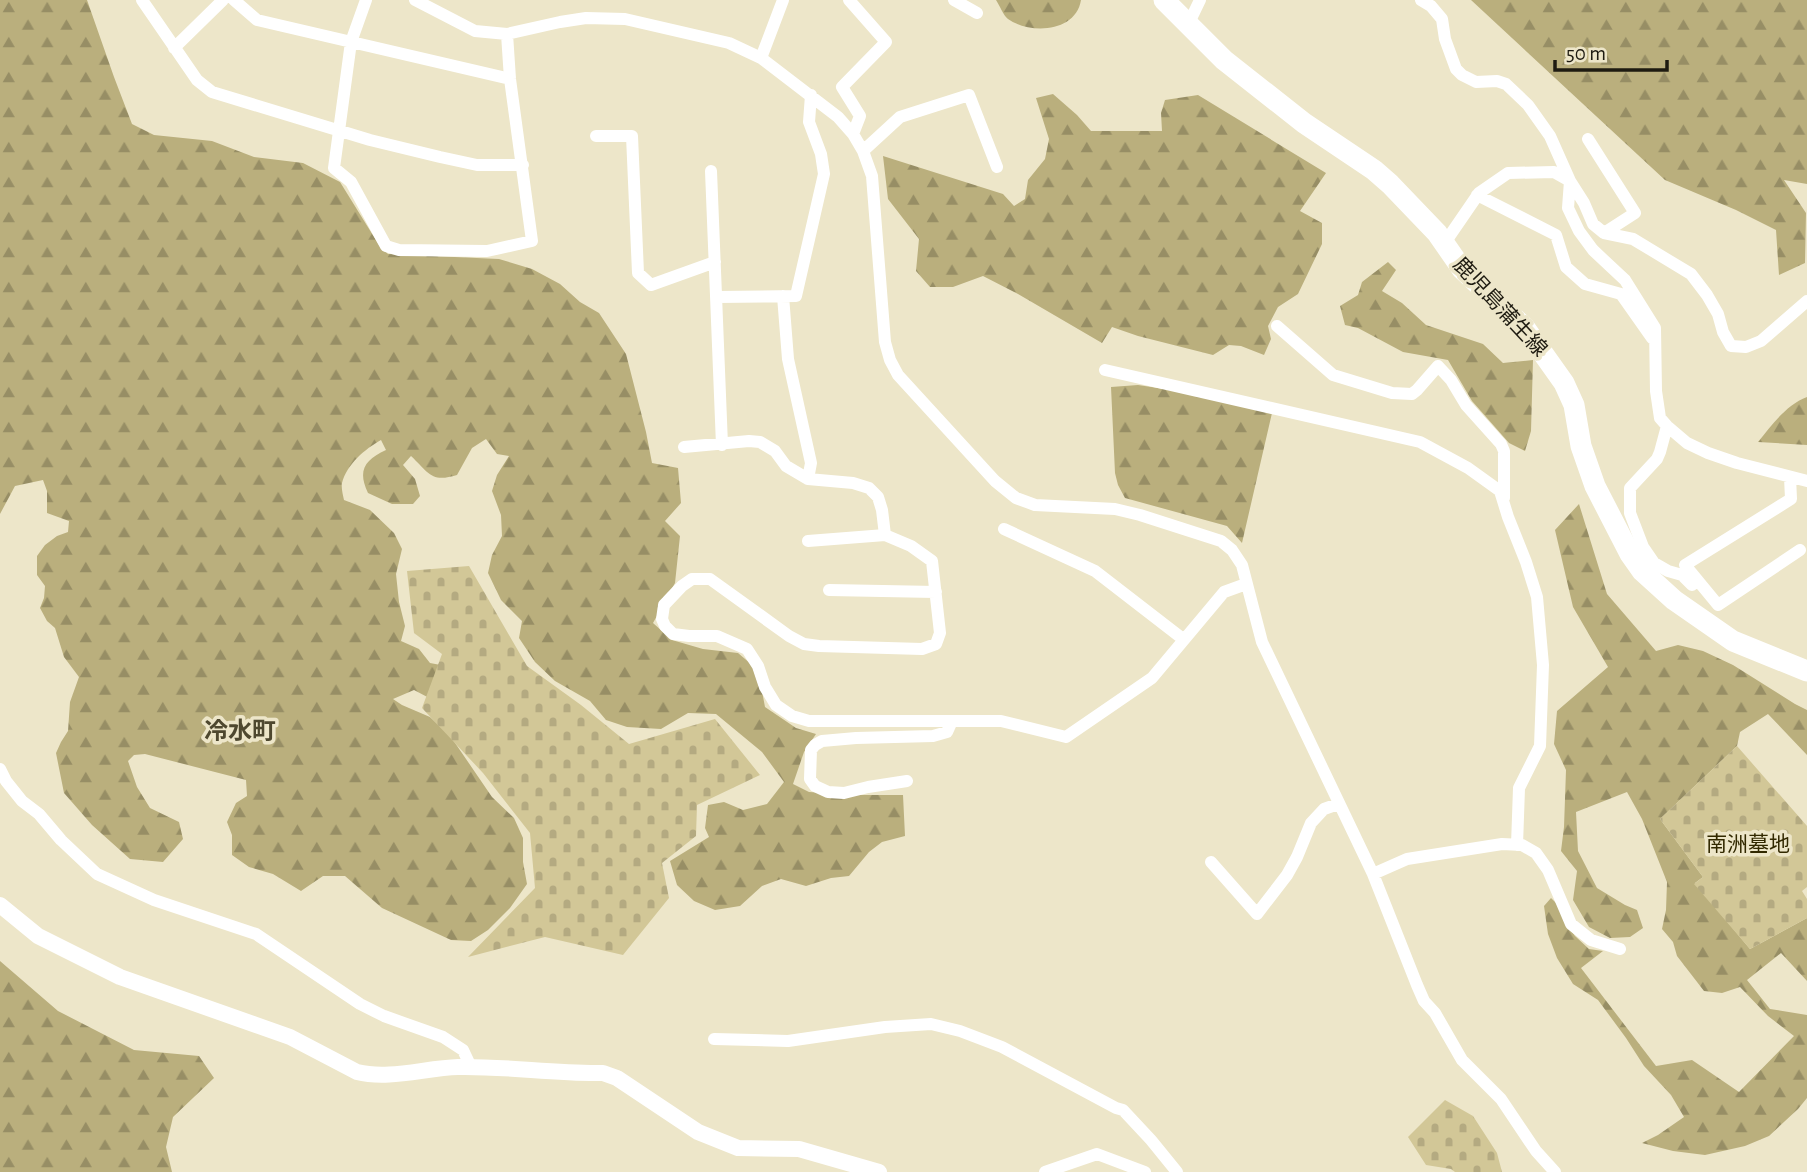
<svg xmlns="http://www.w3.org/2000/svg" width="1807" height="1172" font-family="'Alegreya Sans','Noto Sans JP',sans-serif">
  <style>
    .forest { fill: url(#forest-firs) }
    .cemetery { fill: url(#cemetery-stones) }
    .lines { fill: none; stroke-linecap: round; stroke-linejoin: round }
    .minor { stroke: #fff; stroke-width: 12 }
    .tertiary { stroke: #fff; stroke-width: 16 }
    .primary { stroke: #fff; stroke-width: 21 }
    .labels { text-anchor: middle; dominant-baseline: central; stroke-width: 7; stroke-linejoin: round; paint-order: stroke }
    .street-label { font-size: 21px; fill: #1e1b11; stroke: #ede6c9 }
    .park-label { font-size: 21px; fill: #322900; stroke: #ede6c9 }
    .quarter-label { font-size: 24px; font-weight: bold; fill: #4e482f; stroke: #ede6c9 }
  </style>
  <defs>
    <pattern id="forest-firs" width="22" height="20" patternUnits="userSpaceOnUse" patternTransform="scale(1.75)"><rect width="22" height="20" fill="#baaf7d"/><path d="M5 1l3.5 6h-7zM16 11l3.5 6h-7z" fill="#978e65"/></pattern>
    <pattern id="cemetery-stones" width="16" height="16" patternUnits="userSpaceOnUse" patternTransform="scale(1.75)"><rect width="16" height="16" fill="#d2c797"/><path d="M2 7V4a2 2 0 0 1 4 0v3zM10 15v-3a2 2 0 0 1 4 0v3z" fill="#b4aa81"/></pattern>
  </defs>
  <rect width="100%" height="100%" fill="#ede6c9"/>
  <path class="forest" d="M0,0H87L114,77L132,124L154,135L212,141L254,157L303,163L340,182L379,245L388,254L499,259L532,269L560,284L580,302L599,313L626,354L646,432L652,463L678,468L681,503L665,521L680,536L675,583L653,623L672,640L703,649L738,653L758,670L765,707L796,728L816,734L804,752L793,784L809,792L858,795H903L905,836L882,842L869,852L849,876L831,878L806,886L781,879L762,886L740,906L715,910L694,901L677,885L670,861L709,837L705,828L708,805L724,802L743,810L767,804L784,782L762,752L716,714L688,713L661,729L627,727L606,720L590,701L555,681L535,662L519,638L522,621L501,600L488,573L492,555L502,536L501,515L492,491L497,475L509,456L497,454L486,439L472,448L457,475C431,483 429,473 411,456L403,465L415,479L420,496L413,504H392L368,493C357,470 365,460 386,450L381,440C365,449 347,464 342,483C341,488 343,495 344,500L370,510L394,533L402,549L396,574L399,602L405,626L401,641L419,649L430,663L446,666L433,700L414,690L393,699L402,705L430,717L451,737L492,797L514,818L523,838V862L527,884L510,908L488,930L471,941L451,940L382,908L345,876H323L301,891L273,874L249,867L232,855V835L227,822L236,803L247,796L246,780L145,754L134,755L128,761L137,787L150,808L179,822L183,839L163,862L130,859L92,825L64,793L56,753L61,742L68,731L70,702L79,677L64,657L55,628L47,621L40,608L44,598L45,586L37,575V556L45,545L57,536L68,532L69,521L47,513V491L43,480L15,486L0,514Z
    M996,0H1081C1076,32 1031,35 1008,19C1003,15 1000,6 996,0Z
    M1471,0H1807V184L1784,180L1806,213L1805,263L1779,275L1776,230L1736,210L1665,180Z
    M1053,94L1077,115L1091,131H1162L1161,113L1165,100L1198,95L1326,173L1300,211L1322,223V244L1298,294L1278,307L1268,326L1271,339L1264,355L1241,346L1229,345L1213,355L1138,336L1112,327L1102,343L1018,294L983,276L953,287H930L916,271L919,239L888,199L883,156L1003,194L1014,206L1025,199L1028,180L1045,159L1049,139L1036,98Z
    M1388,262L1396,270L1382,291L1402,303L1426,325L1483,344L1503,363L1533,360L1531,431L1525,451L1509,443L1472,401L1448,360L1403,352L1358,328L1345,325L1340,306L1358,295L1362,282Z
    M1138,385L1191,393L1272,413L1242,543L1227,526L1125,498L1118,485L1115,473L1111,387Z
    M1807,397V445L1758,442C1772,425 1786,405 1807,397Z
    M1579,504L1607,594L1656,651L1678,645L1703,651L1733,665L1795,704L1807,710V755L1768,714L1740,732L1737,746L1660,819L1703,877L1695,883L1750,949L1807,918V981L1781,953L1747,980L1770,1009L1807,1015V1098L1798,1109L1769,1136L1745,1146L1705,1155L1673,1151L1642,1143L1658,1135L1684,1117L1671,1095L1644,1066L1626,1038L1598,1000L1573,984L1557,958L1548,934L1544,906L1551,898L1559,906L1564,921L1575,936L1589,949L1603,951L1581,968L1656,1066L1692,1060L1739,1092L1794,1036L1768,1016L1740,987L1722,993L1704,991L1677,956L1673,942L1662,929L1666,910L1667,882L1642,819L1627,792L1576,812L1578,851L1597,888L1625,905L1637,910L1643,928L1630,937L1610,938L1589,927L1573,900L1577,871L1561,851L1564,827L1566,770L1554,744L1557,711L1608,667L1573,607L1555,530Z
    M0,961L58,1011L134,1050L199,1056L214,1078L173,1117L166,1147L172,1172H0Z"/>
  <path class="cemetery" d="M469,566L527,666L581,705L629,744L715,719L760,775L697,805L696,836L662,863L669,898L623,955L545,937L468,957L535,888L530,833L483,773L422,708L442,654L414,633L407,571Z
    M1737,746L1807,826V887L1802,891L1807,899V918L1750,949L1694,884L1703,877L1660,819Z
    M1445,1100L1473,1116L1497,1153L1502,1172H1455L1451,1169L1426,1165L1408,1137Z"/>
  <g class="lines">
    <path class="minor" d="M142,0L197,80L212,92L370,140L440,157L477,165H523
      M234,0L257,20L510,79
      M366,0L351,42L334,168L351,182L386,246L399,250L487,251L532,241L510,79L507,34
      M415,0L475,31L507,34L560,22L586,18L625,19L729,43L761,58L838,117L853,134L863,151L872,176L885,342L890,360L898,375L995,481L1016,498L1035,505L1115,509L1140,515L1221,541L1232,550L1242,565L1262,642L1373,874L1417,985L1424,1001L1435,1013L1462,1060L1501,1099L1536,1151L1555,1172
      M849,0L886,42L842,87L860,116L853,134
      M954,0L977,13
      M1421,0L1431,6L1442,19L1445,39L1456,69L1462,75L1476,82L1497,81L1506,84L1528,105L1550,136L1570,181L1584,203L1593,224L1604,233L1633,239L1691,274L1707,295L1718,314L1723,332L1731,346L1746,347L1761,341L1807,301
      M1188,25L1200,0
      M174,48L223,0
      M761,58L783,0
      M596,136H632L638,273L651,285L715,262
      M1588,139L1635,213L1604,233
      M863,151L900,117L969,95L997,167
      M711,171L722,445
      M1477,195L1556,235L1566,267L1585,284L1621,294L1652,338
      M1444,244L1479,193L1508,173L1554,172L1570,181L1568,208L1579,231L1593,250L1625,280L1655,328L1656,391L1660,418L1667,426L1687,443L1708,453L1737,463L1807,481
      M783,296L788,359L811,463L808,479
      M717,297L796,296L824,174L821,154L809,122L811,95
      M1277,326L1333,375L1392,393L1412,394L1417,390L1438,366L1451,380L1466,405L1501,444L1504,451V498
      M1105,370L1420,442L1468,468L1500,491L1508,517L1526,562L1537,597L1543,665L1540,746L1519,788L1517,845
      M1667,426L1660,452L1657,459L1630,488V513L1643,547L1654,563L1668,571L1682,575L1692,585
      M684,447L749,441L760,442L775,451L786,466L808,479L853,483L869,488L878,497L882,510L885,535L911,546L932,561L940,633L936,644L922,649L819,646L804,644L789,636L710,579H692L682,586L664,605L662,619L665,626L673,634L689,636H717L747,649L758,666L765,687L776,705L792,716L809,721H1001L1066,737L1152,678L1224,592L1246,584
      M1790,477L1791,499L1685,565L1718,605L1800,550
      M1004,529L1095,571L1183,639
      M808,541L885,535
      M829,590L936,592
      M0,769L6,781L22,801L39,814L61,840L97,874L154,900L256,934L360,1004L384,1016L443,1037L463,1050L471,1067
      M907,781L868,787L844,793L828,792L815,786L810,779L811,750L815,745L822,741L856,738L933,736L947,732L952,721
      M1211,862L1257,914L1287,875L1297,857L1311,823L1324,809L1338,804
      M1373,874L1407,859L1502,844L1522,845L1536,853L1548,870L1571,924L1591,940L1620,949
      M714,1039L788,1041L885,1027L931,1024L960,1031L1002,1047L1116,1108L1123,1110L1151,1140L1177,1172
      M1045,1172L1097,1154L1145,1172"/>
    <path class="tertiary" d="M0,905L38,936L120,977L290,1037L357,1072C389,1080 425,1068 458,1067C507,1066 555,1074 603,1073L617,1078L698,1132L738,1148L799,1149L879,1172"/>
    <path class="primary" d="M1164,0L1224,60L1304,123L1374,170L1390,184L1437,233L1462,269L1525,328L1564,383L1574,405L1581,446L1595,486L1630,554L1642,571L1674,600L1733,641L1807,671"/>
  </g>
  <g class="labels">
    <g class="street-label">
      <text transform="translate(1500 307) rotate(47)">鹿児島蒲生線</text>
    </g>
    <g class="park-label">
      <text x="1748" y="844">南洲墓地</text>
    </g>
    <g class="quarter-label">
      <text x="240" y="732">冷水町</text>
    </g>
  </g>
  <path d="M1555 60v10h112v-10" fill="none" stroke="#1e1b11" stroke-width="3.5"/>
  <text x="1566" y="60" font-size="21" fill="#1e1b11" stroke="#ede6c9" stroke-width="5" paint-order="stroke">50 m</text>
</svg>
